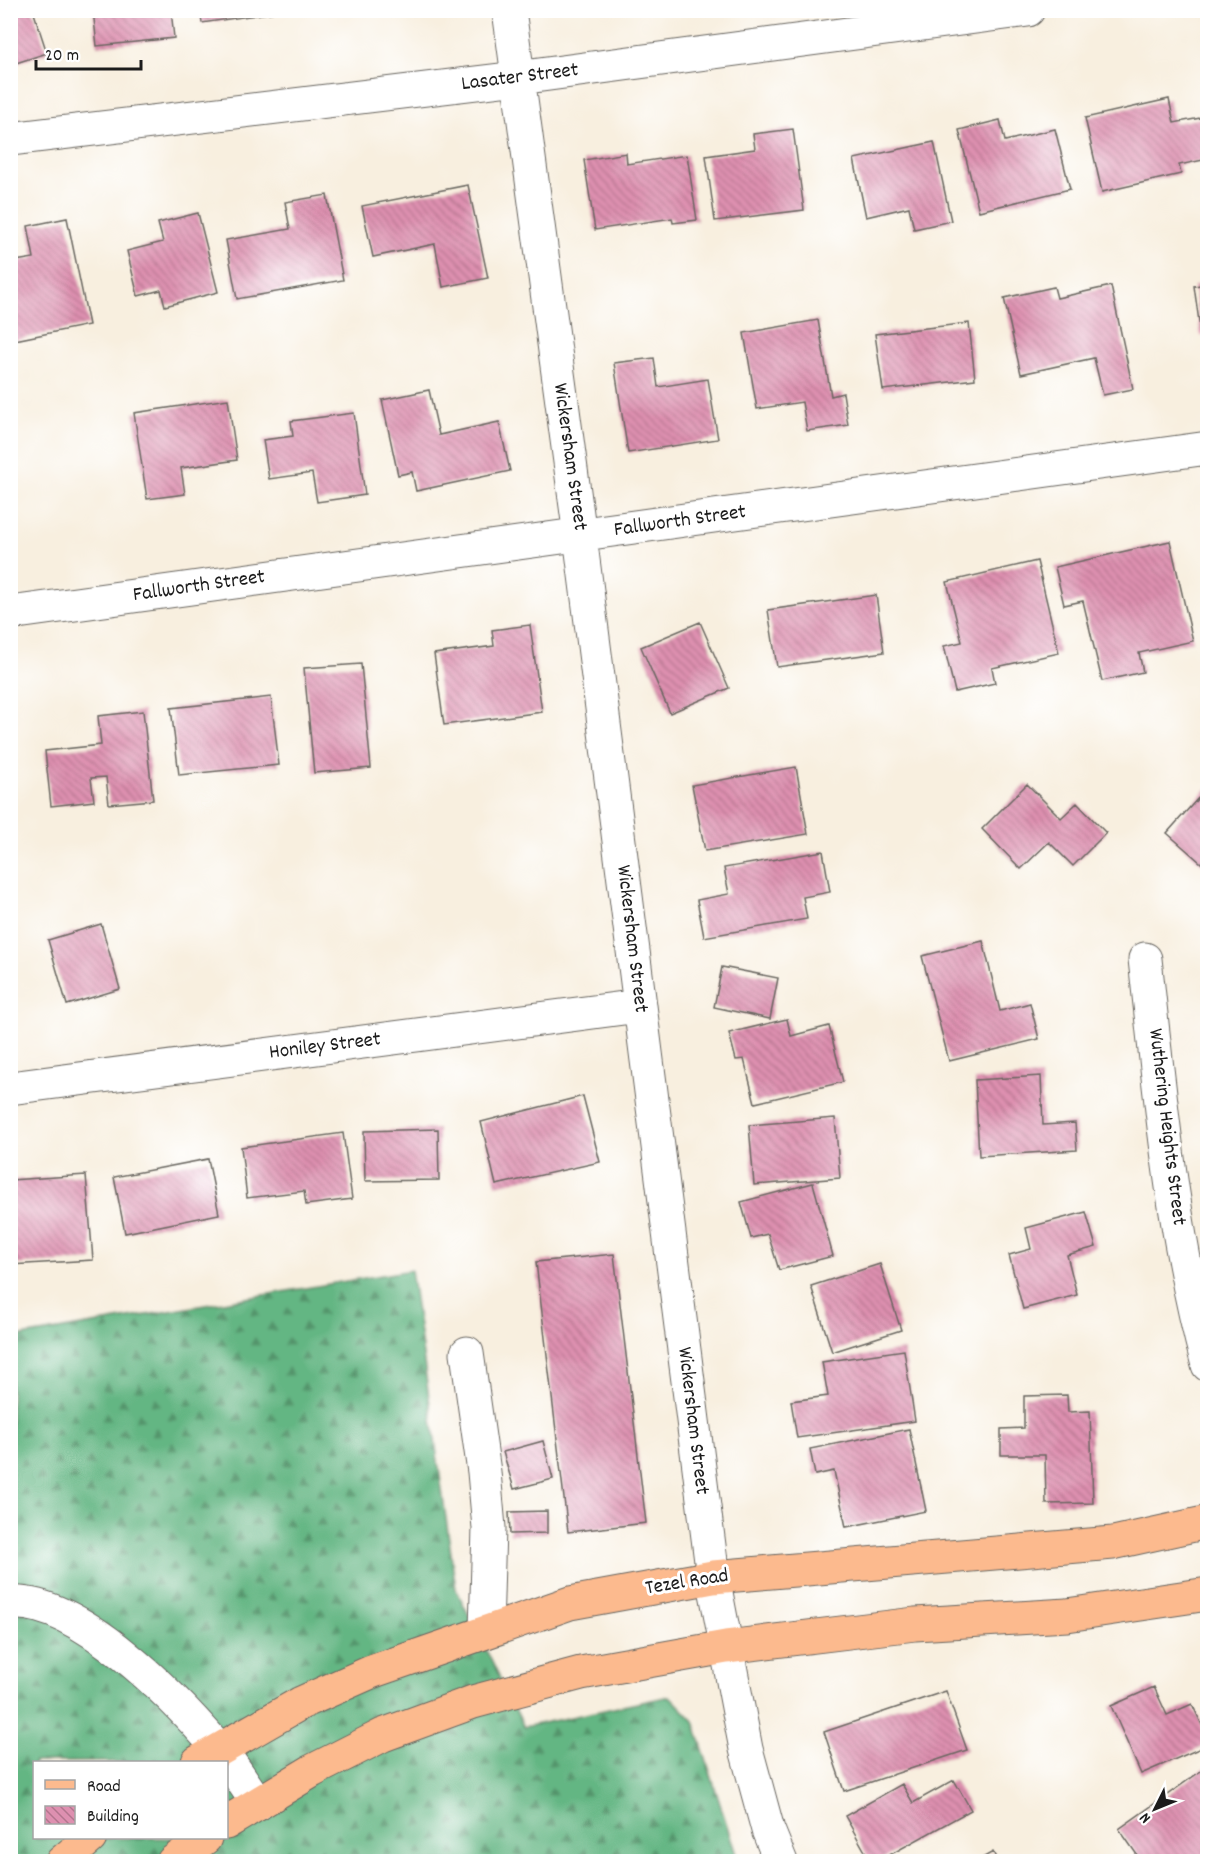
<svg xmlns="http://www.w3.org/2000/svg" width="1218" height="1872" font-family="Dekko,sans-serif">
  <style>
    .forest { fill: url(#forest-firs); stroke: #406950; stroke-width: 1.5; fill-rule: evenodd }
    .building { fill: url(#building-back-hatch) }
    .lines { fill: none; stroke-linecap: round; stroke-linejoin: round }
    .minor-casing { stroke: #696660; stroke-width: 35 }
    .major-casing { stroke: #696660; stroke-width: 35 }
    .minor { stroke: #fff; stroke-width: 33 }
    .major { stroke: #fcba8e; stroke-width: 33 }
    .labels { text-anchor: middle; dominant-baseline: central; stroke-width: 6; stroke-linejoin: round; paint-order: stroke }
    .street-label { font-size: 21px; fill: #1c1c1c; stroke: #fff }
  </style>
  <defs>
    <pattern id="forest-firs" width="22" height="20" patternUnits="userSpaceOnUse" patternTransform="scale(1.5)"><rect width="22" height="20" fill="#64b683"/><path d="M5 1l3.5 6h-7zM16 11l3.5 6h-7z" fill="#52936a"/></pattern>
    <pattern id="building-back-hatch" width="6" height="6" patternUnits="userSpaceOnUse" patternTransform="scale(1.5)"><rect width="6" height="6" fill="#de90b0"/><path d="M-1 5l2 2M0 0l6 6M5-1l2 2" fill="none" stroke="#b3758e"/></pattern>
  </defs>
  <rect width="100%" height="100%" fill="#fff"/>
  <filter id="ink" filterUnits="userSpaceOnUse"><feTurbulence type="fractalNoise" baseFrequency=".0167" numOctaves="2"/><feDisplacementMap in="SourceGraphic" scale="12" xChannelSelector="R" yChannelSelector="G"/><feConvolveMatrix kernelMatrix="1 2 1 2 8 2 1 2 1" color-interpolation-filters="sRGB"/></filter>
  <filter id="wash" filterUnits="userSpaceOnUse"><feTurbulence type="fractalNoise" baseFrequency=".008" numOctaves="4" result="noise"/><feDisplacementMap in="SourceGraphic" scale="24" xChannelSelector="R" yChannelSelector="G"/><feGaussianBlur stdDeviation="1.35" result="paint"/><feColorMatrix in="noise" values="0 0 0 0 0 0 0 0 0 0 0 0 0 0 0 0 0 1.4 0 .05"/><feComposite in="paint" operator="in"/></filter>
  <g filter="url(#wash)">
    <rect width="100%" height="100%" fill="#f8efdf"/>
    <path class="forest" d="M411,1270L456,1589L524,1727L670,1696L694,1721L738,1861L11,1862V1338ZM34,1762H226V1838H34Z"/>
    <g id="blocks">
      <path class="building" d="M10,10H33L47,53L10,65Z
        M93,10H171L174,38L97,46Z
        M200,10H275L276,12L202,23Z
        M1169,99L1174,123L1206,117L1208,159L1179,165L1181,174L1102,192L1085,118Z
        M1000,120L1005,141L1055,129L1070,189L979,211L959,130Z
        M793,129L804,210L715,221L706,156L755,149L753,134Z
        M934,142L951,221L914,229L909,207L866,217L854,159Z
        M626,153L627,164L687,155L697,220L673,223L672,218L595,230L584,160Z
        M468,185L488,278L443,287L435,244L373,257L362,206Z
        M327,195L343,280L237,299L226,240L290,229L285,202Z
        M198,213L218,292L165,306L161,290L138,296L127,251L163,242L158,223Z
        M67,218L89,325L10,341V262L34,258L28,226Z
        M1208,284V335L1201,336L1194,286Z
        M1111,286L1133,389L1103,395L1094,358L1021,374L1004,298L1054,287L1057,298Z
        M818,320L831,396L843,393L848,425L807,431L802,402L757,409L744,333Z
        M969,323L975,379L883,390L875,334Z
        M654,358L658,387L708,379L718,439L628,453L614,363Z
        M429,390L439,435L499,422L510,471L416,491L412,472L398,475L382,400Z
        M228,399L237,460L181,468L185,494L147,499L134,413Z
        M354,413L365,495L317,502L312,473L269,479L263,440L293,436L291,421Z
        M1170,541L1193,641L1139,653L1143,672L1102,681L1083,601L1064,605L1055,567Z
        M1037,561L1059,653L992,668L995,683L955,692L944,646L962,642L947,582Z
        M876,595L884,652L777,667L768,610Z
        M700,622L729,688L670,713L641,647Z
        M530,625L542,712L444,725L434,654L494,646L492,630Z
        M361,664L371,768L314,773L304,668Z
        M271,697L279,765L179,775L171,708Z
        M143,711L153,800L109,804L106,777L91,778L94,801L51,806L45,751L101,745L98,716Z
        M796,767L808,834L705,851L692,785Z
        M1027,784L1061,818L1077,803L1106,833L1073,866L1049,842L1021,869L982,829Z
        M1208,787V869L1167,833Z
        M823,851L830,892L803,897L807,919L704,937L697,900L729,894L724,868Z
        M101,924L120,989L67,1005L48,940Z
        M983,941L1000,1011L1030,1003L1039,1039L949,1061L922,956Z
        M722,967L778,978L770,1019L714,1007Z
        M787,1019L791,1036L829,1026L843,1082L755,1103L744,1059L736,1060L729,1033Z
        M1041,1076L1043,1125L1075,1123L1077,1150L979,1156L975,1080Z
        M583,1096L600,1162L496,1185L481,1122Z
        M835,1118L840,1178L754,1185L749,1125Z
        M438,1129L439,1180L365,1181L364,1131Z
        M343,1133L352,1199L306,1205L304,1191L247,1198L241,1147Z
        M208,1159L219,1214L125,1233L114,1177Z
        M86,1175L93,1260L10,1265V1180Z
        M813,1183L833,1256L779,1270L768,1234L751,1238L741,1202Z
        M1086,1212L1096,1247L1067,1255L1077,1295L1023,1309L1009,1255L1031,1249L1026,1228Z
        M614,1254L646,1523L568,1532L536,1262Z
        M880,1264L901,1330L832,1352L811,1286Z
        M904,1350L915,1421L797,1438L791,1401L828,1396L822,1362Z
        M1067,1395L1068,1412L1090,1411L1093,1503L1046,1504L1045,1455H1001V1429L1024,1428V1396Z
        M909,1429L926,1511L846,1527L834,1471L815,1475L810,1449Z
        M543,1441L553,1479L514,1489L503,1452Z
        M547,1511V1533L510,1534L509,1512Z
        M1154,1687L1167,1715L1192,1704L1208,1738V1745L1141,1774L1111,1706Z
        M946,1691L967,1750L844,1791L824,1732Z
        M1208,1766V1862H1142L1119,1829Z
        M954,1780L971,1810L877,1862H871L845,1816L902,1784L913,1803Z
        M993,1852L998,1862H975Z"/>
    </g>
  </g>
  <g filter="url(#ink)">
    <use href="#blocks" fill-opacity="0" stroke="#696660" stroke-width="1.5"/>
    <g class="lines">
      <defs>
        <path id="minor" d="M509,10L580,536L713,1577L746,1749L768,1830L781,1862
          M10,139L518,78L1028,10
          M10,613L1208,448
          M1145,959C1160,1095 1172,1232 1208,1365
          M10,1088L639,1006
          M467,1353L484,1472L489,1528L486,1630
          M10,1603C79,1598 176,1699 218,1748C233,1765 245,1785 258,1804"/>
        <path id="major" d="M198,1762L301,1703L371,1672L570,1603L713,1577L1113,1543L1208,1522
          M226,1823L312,1771L383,1735L473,1702L581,1673L726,1647L915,1624L1067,1615L1208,1594
          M62,1862L90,1838
          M173,1862L205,1838"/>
      </defs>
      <use href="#minor" class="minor-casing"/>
      <use href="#major" class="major-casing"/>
      <use href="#minor" class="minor"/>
      <use href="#major" class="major"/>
    </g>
  </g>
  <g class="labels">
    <g class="street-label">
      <text transform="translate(520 78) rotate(-7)">Lasater Street</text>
      <text transform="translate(569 457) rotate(82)">Wickersham Street</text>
      <text transform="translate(680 522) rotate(-8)">Fallworth Street</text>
      <text transform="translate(199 587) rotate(-8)">Fallworth Street</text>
      <text transform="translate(631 939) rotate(83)">Wickersham Street</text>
      <text transform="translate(325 1047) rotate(-7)">Honiley Street</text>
      <text transform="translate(1166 1127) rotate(83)">Wuthering Heights Street</text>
      <text transform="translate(692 1421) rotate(83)">Wickersham Street</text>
      <text transform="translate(687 1583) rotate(-9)">Tezel Road</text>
    </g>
  </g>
  <rect width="1218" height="1872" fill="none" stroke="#fff" stroke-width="36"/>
  <rect x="33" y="1761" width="195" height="78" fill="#ffffff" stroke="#a4a4a4" stroke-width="1.5"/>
  <rect x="45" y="1780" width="30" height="9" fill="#fcba8e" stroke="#a4a4a4" stroke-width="1.5"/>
  <text x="87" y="1791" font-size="18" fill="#1c1c1c">Road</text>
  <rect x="45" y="1806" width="30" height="18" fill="url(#building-back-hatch)" stroke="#a4a4a4" stroke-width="1.5"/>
  <text x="87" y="1821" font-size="18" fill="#1c1c1c">Building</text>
  <g transform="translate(1155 1809) rotate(227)" stroke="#ffffff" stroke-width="4.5" paint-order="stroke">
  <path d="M0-4.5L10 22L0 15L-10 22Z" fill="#1c1c1c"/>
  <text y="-9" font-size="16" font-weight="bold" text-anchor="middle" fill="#1c1c1c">N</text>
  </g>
  <path d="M36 60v9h105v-9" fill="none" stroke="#1c1c1c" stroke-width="3"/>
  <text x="45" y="60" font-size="18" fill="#1c1c1c" stroke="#ffffff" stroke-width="4.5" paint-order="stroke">20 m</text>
</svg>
